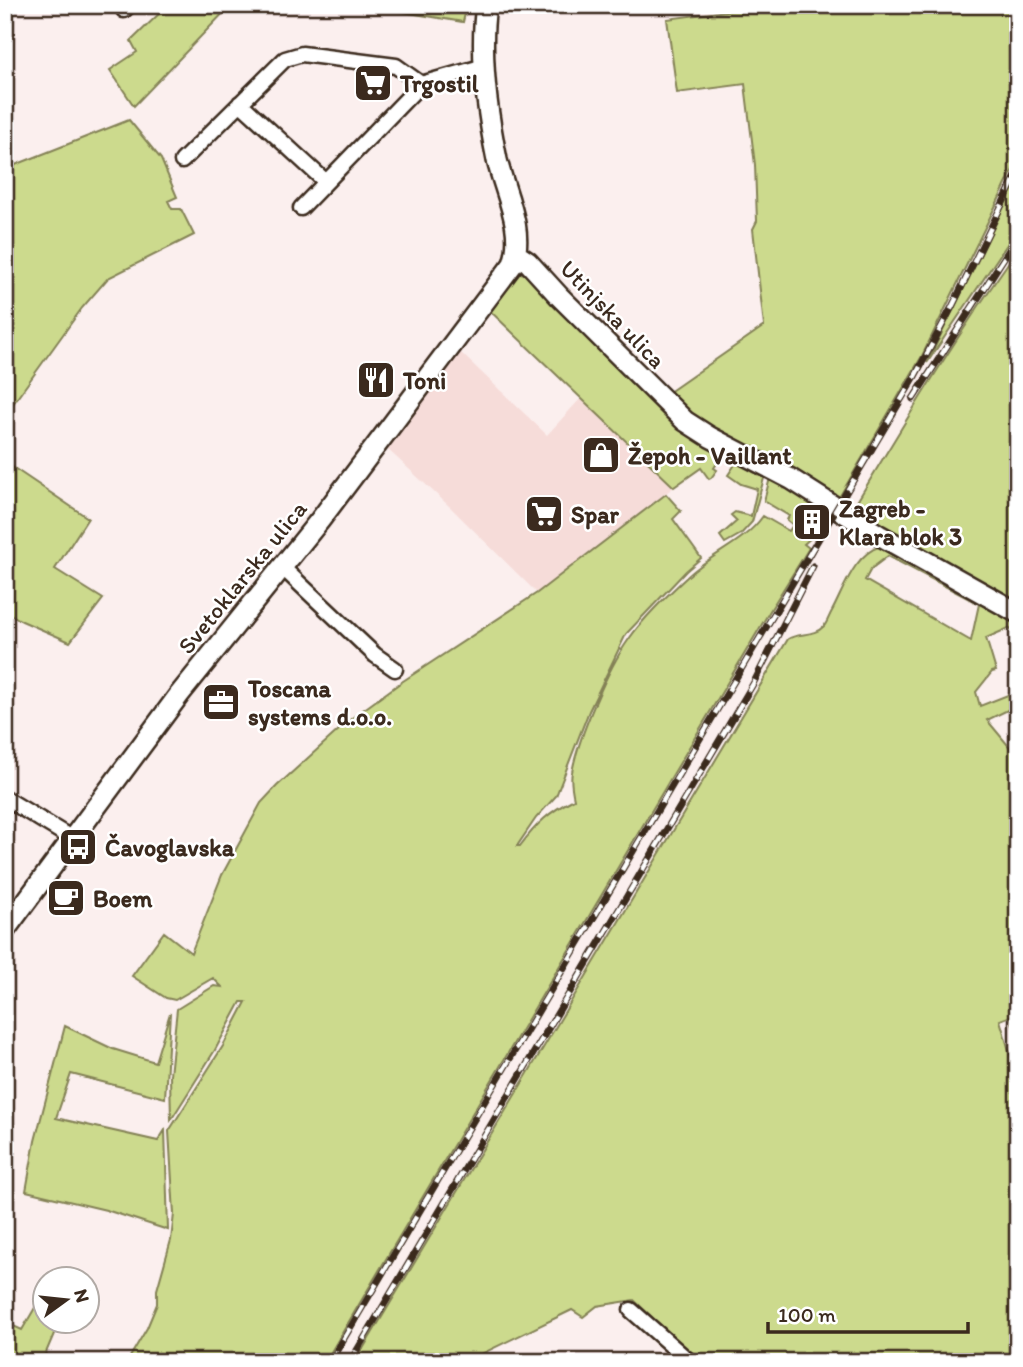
<svg xmlns="http://www.w3.org/2000/svg" width="1023" height="1367" font-family="Itim,sans-serif">
  <style>
    .built { fill: #f6dcd9 }
    .green { fill: #ccda8d; stroke: #848256; stroke-width: 2; fill-rule: evenodd }
    .lines { fill: none; stroke-linecap: round; stroke-linejoin: round }
    .street-casing { stroke: #3b2a1e; stroke-width: 19 }
    .secondary-casing { stroke: #3b2a1e; stroke-width: 24 }
    .street { stroke: #fff; stroke-width: 14 }
    .secondary { stroke: #fff; stroke-width: 19 }
    .rail-casing { stroke: #3b2a1e; stroke-width: 7 }
    .rail { stroke: #fff; stroke-width: 4.5; stroke-dasharray: 13; stroke-linecap: butt }
    .labels { text-anchor: middle; dominant-baseline: central; stroke-width: 5; stroke-linejoin: round; paint-order: stroke }
    .poi-label { font-size: 24px; font-weight: bold; fill: #3b2a1e; stroke: #fff; text-anchor: start }
    .street-label { font-size: 24px; fill: #3b2a1e; stroke: #fff }
  </style>
  <rect width="100%" height="100%" fill="#fbefee"/>
  <filter id="ink" filterUnits="userSpaceOnUse"><feTurbulence type="fractalNoise" baseFrequency=".0143" numOctaves="2"/><feDisplacementMap in="SourceGraphic" scale="14" xChannelSelector="R" yChannelSelector="G"/><feConvolveMatrix kernelMatrix="1 2 1 2 8 2 1 2 1" color-interpolation-filters="sRGB"/></filter>
  <g filter="url(#ink)">
    <path class="built" d="M459,351L547,435L581,398L674,487L537,593L449,506L384,446Z"/>
    <path class="green" d="M168,5H231L134,106L110,70L137,52L131,41Z
      M398,5H467L463,22L397,11Z
      M756,5H1018V160L922,356L837,501L723,437L665,395L764,326L753,229L757,221L755,165L745,84L677,93L667,19L756,7Z
      M129,120L161,159L177,197L168,201L172,209H181L194,235L108,278L82,308L5,415V169Z
      M1018,178V228L927,363Z
      M1018,249V604L852,510C905,422 958,333 1018,249Z
      M518,273L528,274L633,378L766,471L752,522L741,534L725,543L720,536L737,521L731,515L735,512L751,516L757,489L741,484L728,475L736,463L723,454L714,468L717,470L711,478L709,479L701,468L674,487L489,310Z
      M5,462L88,518L55,569L103,599L70,642L22,621L5,611Z
      M771,474L814,500L811,505L814,507C807,512 803,518 798,526L813,536L804,544L809,548L771,609L325,1362H127L147,1328L157,1304V1290L171,1240L174,1214L169,1131L223,1046L246,1002H241L215,1050L171,1120L170,1075L177,1009L214,986L222,987L213,978L175,1000L166,998L132,976L164,932L191,953L222,875L261,803L277,786L352,718L400,683L537,593L666,494L681,511L673,519L701,558L686,571L626,634L589,711L556,796L536,818L517,846H520C537,823 549,812 574,799C572,790 570,781 572,772C579,736 608,668 629,639C645,616 668,595 688,576C712,553 744,543 763,516L789,531L793,525L787,520L789,516L764,501Z
      M881,546L1018,620V637L1009,628L986,638L996,671L992,672L976,692L980,706L1018,691V705L987,720L1018,757V1046L1011,1016L1000,1020L1018,1081V1264L1010,1267L1018,1293V1362H699L634,1300L597,1306L583,1317L572,1310L465,1362H355L788,639C799,632 814,637 824,626C827,623 829,616 832,611C844,589 854,554 881,546ZM888,556L979,604L971,641L865,580L871,569Z
      M170,1013L165,1098L71,1074L56,1118L158,1141L165,1130L168,1230L106,1210L26,1191L35,1141L65,1026L113,1049L155,1062Z
      M36,1306L45,1310L46,1322H59L42,1362H5V1322L22,1330Z"/>
    <g class="lines">
      <defs>
        <path id="street" d="M124,10L129,5
          M240,103L326,182
          M182,161L285,59L302,54L396,66L421,84L485,66
          M301,208L421,84
          M282,567L375,655L395,669
          M5,798L71,838
          M631,1310L690,1362"/>
        <path id="secondary" d="M516,254L528,262L559,296L685,421L710,437L791,479L879,535L1018,613
          M5,930L179,695L320,520L513,264C525,229 505,194 497,160C487,111 479,55 486,5"/>
      </defs>
      <use href="#street" class="street-casing"/>
      <use href="#secondary" class="secondary-casing"/>
      <use href="#street" class="street"/>
      <use href="#secondary" class="secondary"/>
      <defs>
        <path id="rail" d="M913,399L1018,236
          M330,1362L914,378L952,307L1018,172
          M350,1362L753,684L813,566"/>
      </defs>
      <use href="#rail" class="rail-casing"/>
      <use href="#rail" class="rail"/>
    </g>
  </g>
  <defs>
    <symbol id="supermarket-square" viewBox="-11 -11 22 22"><rect x="-9" y="-9" width="18" height="18" rx="4" fill="#3b2a1e" stroke="#fff"/><path d="M-6-5.5h2.5l.6 2H6L4.5 2H-2.5L-4.4-4H-6ZM-1.5 3.2a1.3 1.3 0 1 0 .1 0ZM3 3.2a1.3 1.3 0 1 0 .1 0Z" fill="#fff"/></symbol>
    <symbol id="restaurant-square" viewBox="-11 -11 22 22"><rect x="-9" y="-9" width="18" height="18" rx="4" fill="#3b2a1e" stroke="#fff"/><path d="M-5-6h1v4h1v-4h1v4h1v-4h1v5L-1.5 .5V6h-2V.5L-5-1ZM5-6V6H3V1.5H1.5Q1.5-4 5-6Z" fill="#fff"/></symbol>
    <symbol id="shop-square" viewBox="-11 -11 22 22"><rect x="-9" y="-9" width="18" height="18" rx="4" fill="#3b2a1e" stroke="#fff"/><path d="M-5-2.5h2.3a2.7 3.5 0 0 1 5.4 0H5L5.5 6h-11ZM-1.5-2.5h3a1.5 2.3 0 0 0-3 0Z" fill="#fff"/></symbol>
    <symbol id="building-square" viewBox="-11 -11 22 22"><rect x="-9" y="-9" width="18" height="18" rx="4" fill="#3b2a1e" stroke="#fff"/><path d="M-4-6H4V6H1V3H-1V6H-4ZM-2.5-4.3h1.7v1.8h-1.7ZM.8-4.3h1.7v1.8H.8ZM-2.5-1h1.7V.8h-1.7ZM.8-1h1.7V.8H.8Z" fill="#fff"/></symbol>
    <symbol id="office-square" viewBox="-11 -11 22 22"><rect x="-9" y="-9" width="18" height="18" rx="4" fill="#3b2a1e" stroke="#fff"/><path d="M-6-3h4V-5.5h4V-3h4V5H-6ZM-1-4.5V-3h2v-1.5ZM-6 0V1H6V0Z" fill="#fff"/></symbol>
    <symbol id="bus-square" viewBox="-11 -11 22 22"><rect x="-9" y="-9" width="18" height="18" rx="4" fill="#3b2a1e" stroke="#fff"/><path d="M-5-6H5V4H4V6H2V4H-2V6H-4V4H-5ZM-3.5-4V0h7V-4ZM-3.5 1.2v1.5H-2V1.2ZM2 1.2v1.5H3.5V1.2Z" fill="#fff"/></symbol>
    <symbol id="cafe-square" viewBox="-11 -11 22 22"><rect x="-9" y="-9" width="18" height="18" rx="4" fill="#3b2a1e" stroke="#fff"/><path d="M-5.5-4.5H6V0H3Q3 3.5 0 3.5H-2.5Q-5.5 3.5-5.5 0ZM3-3.2v2h1.7v-2ZM-6 4.5H4V6H-6Z" fill="#fff"/></symbol>
  </defs>
  <g fill-rule="evenodd">
    <use href="#supermarket-square" x="351" y="61" width="44" height="44"/>
    <use href="#restaurant-square" x="354" y="358" width="44" height="44"/>
    <use href="#shop-square" x="579" y="433" width="44" height="44"/>
    <use href="#supermarket-square" x="522" y="492" width="44" height="44"/>
    <use href="#building-square" x="790" y="500" width="44" height="44"/>
    <use href="#office-square" x="199" y="680" width="44" height="44"/>
    <use href="#bus-square" x="56" y="825" width="44" height="44"/>
    <use href="#cafe-square" x="44" y="876" width="44" height="44"/>
  </g>
  <g class="labels">
    <g class="poi-label">
      <text x="400" y="83">Trgostil</text>
      <text x="403" y="380">Toni</text>
      <text x="628" y="455">Žepoh - Vaillant</text>
      <text x="839" y="508">Zagreb -<tspan x="839" dy="28">Klara blok 3</tspan></text>
      <text x="571" y="514">Spar</text>
      <text x="248" y="688">Toscana<tspan x="248" dy="28">systems d.o.o.</tspan></text>
      <text x="105" y="847">Čavoglavska</text>
      <text x="93" y="898">Boem</text>
    </g>
    <g class="street-label">
      <text transform="translate(613 314) rotate(46)">Utinjska ulica</text>
      <text transform="translate(242 577) rotate(-51)">Svetoklarska ulica</text>
    </g>
  </g>
  <rect width="1023" height="1367" fill="none" stroke="#fff" stroke-width="28"/>
  <rect x="14" y="14" width="995" height="1339" fill="none" stroke="#3b2a1e" stroke-width="2.5" filter="url(#ink)"/>
  <g transform="translate(66 1300) rotate(75)"><circle r="33" fill="#ffffff" stroke="#b1aaa5" stroke-width="2"/>
  <path d="M0-5L12 26L0 18L-12 26Z" fill="#3b2a1e"/>
  <text y="-10" font-size="19" font-weight="bold" text-anchor="middle" fill="#3b2a1e">N</text>
  </g>
  <path d="M768 1322v10h200v-10" fill="none" stroke="#3b2a1e" stroke-width="3.5"/>
  <text x="778" y="1322" font-size="21" fill="#3b2a1e" stroke="#ffffff" stroke-width="5" paint-order="stroke">100 m</text>
</svg>
